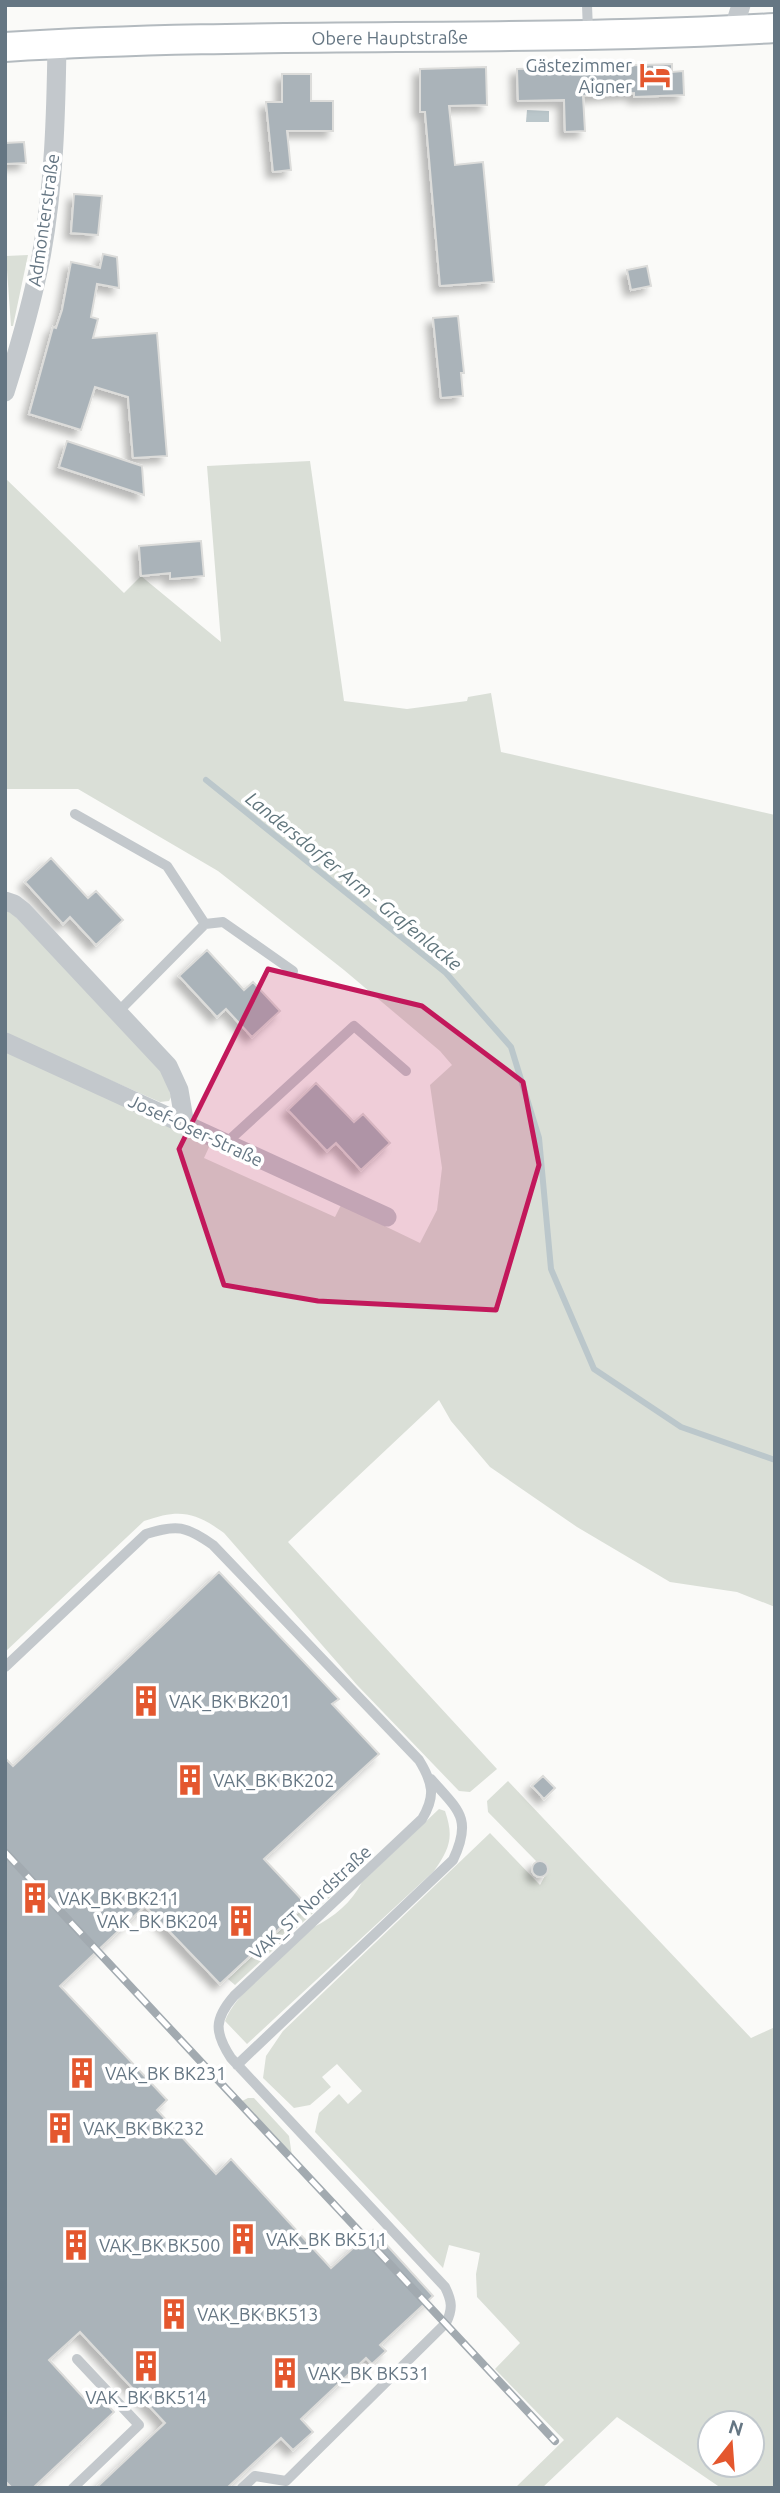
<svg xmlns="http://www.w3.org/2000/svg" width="780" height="2493" font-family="Ubuntu,sans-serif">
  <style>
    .green { fill: #dadfd7; fill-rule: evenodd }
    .water { fill: #bbc7cb }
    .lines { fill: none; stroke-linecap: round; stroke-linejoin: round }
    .stream { stroke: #bbc7cb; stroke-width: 6 }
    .building { fill: #aab3b9; stroke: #dcdcda; stroke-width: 2; filter: url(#shadow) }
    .secondary-casing { stroke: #b3babf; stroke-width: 32 }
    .lane { stroke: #c3c8cc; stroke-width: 10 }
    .street { stroke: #c3c8cc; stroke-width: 19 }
    .secondary { stroke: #fff; stroke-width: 28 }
    .rail-casing { stroke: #a2aab0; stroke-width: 8 }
    .rail { stroke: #fff; stroke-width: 5; stroke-dasharray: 16; stroke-linecap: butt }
    .marked { fill: #c2185b; fill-opacity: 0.2; stroke: #c2185b; stroke-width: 5; stroke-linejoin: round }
    .labels { text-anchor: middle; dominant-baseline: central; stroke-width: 7; stroke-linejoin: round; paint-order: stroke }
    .street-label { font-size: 18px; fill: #657683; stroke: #fff }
    .poi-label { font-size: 18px; fill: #657683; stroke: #fff; text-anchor: start }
    .water-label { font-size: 19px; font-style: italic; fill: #60757c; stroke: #fff }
  </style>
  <defs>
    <filter id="shadow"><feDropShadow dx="-6" dy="6" stdDeviation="3.5" flood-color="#0004"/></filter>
  </defs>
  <rect width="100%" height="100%" fill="#fafaf8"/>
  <path class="green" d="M28,255L13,326H11L6,256Z
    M310,461L344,701L407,709L467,701L468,697L491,693L501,752L775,815V1607L737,1592L670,1582L577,1527L490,1467L451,1421L439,1400L288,1542L497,1769L470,1792L459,1791L357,1685L224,1533C194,1511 179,1509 144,1521L5,1652V1051L210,1145L204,1158L335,1217L341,1205L420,1243L437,1210L442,1168L430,1085L452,1065L440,1051L344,970L218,871L78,789H5V478L124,593L141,576L221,642L207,466Z
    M5,909L10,911L164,1070L171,1097L169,1101L160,1102L5,1034Z
    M508,1781L751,2038L775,2027V2488H721L617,2417L542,2488H515L564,2440L495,2369L520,2343L477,2297L476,2274L480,2253L449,2245L443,2268L315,2132L319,2113L339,2094L348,2104L362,2091L337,2064L322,2077L331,2087L310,2105L294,2108L263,2078L266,2056L283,2031L490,1833L540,1885L547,1872L546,1864L542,1861L537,1862L488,1812L487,1801ZM710,2423H752V2465H710Z
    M439,1809L445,1811C454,1837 450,1848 434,1871L247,2044L225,2021C236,1991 289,1950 314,1927C334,1917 352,1902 362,1882Z
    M339,1875L341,1881L340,1888L235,1985L228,1979Z
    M248,2098H254L289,2136L292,2156L242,2101Z"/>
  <path class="water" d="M527,110L549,111V122H526Z"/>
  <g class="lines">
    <path class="stream" d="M206,780L446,973L511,1047L539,1138L551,1269L594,1369L681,1427L775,1460"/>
  </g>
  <path class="building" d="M672,64V72L683,71L684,95L634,97V93L583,96L585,131L565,132L564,100L518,101L517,69Z
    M486,67L487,105L449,106L455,165L483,162L494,282L440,286L425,112H420V69Z
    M282,74H311V101H333V131H287L291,170L273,172L266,102H282Z
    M24,142L26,163L5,164V143Z
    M74,194L102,196L98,235L71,233Z
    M103,254L117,257L119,288L97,284L91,317L98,319L93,338L157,333L167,456L133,458L128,397L95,387L81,430L29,414L53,327L56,328L62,310L71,262L100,268Z
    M647,266L651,286L631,290L627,270Z
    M458,316L464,373H461L463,396L441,398L433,318Z
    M67,441L142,466L144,495L59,467Z
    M201,541L204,576L170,579V573L141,576L139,546Z
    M51,858L88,898L96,891L123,920L96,945L70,917L63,924L25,882Z
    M207,950L244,990L253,982L280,1011L252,1037L226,1009L217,1017L179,976Z
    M316,1083L354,1122L363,1114L390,1143L361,1170L336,1143L327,1151L288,1110Z
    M219,1572L339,1699L332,1704L379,1754L264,1859L306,1904L220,1984L145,1906L60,1986L167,2100L157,2110L216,2174L231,2159L331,2268L373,2230L433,2296L380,2345L386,2351L372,2364L366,2358L301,2419L313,2432L293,2450L281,2438L227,2488H96L165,2423L80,2332L49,2360L93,2408L102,2399L114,2412L33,2488H12L5,2481V1758L13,1766Z
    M543,1776L555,1788L544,1799L532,1786Z
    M532 1869a8 8 0 1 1 16 0a8 8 0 1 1-16 0Z"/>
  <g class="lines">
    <defs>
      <g id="secondary">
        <path id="s1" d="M5,47C262,31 518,43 775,28"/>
      </g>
    </defs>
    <use href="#secondary" class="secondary-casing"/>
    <path class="lane" d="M587,5L588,31
      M75,814L167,866L205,924
      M118,1012L205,924L223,922L293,971
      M225,1144L354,1026L406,1071
      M5,1667L146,1534C177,1524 186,1526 213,1545L419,1760C433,1783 436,1796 422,1819L234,1996C214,2019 214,2032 231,2058L445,2287C452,2301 453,2309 446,2323L286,2481
      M237,2065L453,1860C473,1818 458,1810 431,1779
      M73,2488L139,2425L77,2359
      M242,2488L255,2476L286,2481"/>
    <path class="street" d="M733,31L741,5
      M5,392C19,348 32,303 41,257C54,187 56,115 57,44
      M5,901L14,904L23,911L168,1066L179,1090L185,1125
      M5,1042L387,1217"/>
    <use href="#secondary" class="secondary"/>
    <defs>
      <path id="rail" d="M5,1852L555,2441"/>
    </defs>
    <use href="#rail" class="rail-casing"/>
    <use href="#rail" class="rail"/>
  </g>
  <path class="marked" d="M268,969L422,1006L523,1082L539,1165L496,1310L318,1301L224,1285L179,1149Z"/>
  <defs>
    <symbol id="hotel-bare" viewBox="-9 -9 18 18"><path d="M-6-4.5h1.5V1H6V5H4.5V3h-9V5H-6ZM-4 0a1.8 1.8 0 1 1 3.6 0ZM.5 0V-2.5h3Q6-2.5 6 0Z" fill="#e4572e" stroke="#fff" stroke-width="2.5" paint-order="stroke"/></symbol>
    <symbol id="building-bare" viewBox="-9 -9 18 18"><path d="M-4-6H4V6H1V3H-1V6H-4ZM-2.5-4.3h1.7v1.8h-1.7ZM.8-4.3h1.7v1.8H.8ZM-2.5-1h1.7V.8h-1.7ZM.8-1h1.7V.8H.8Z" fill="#e4572e" stroke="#fff" stroke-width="2.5" paint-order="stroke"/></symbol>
  </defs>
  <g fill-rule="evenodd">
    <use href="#hotel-bare" x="633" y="53" width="44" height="44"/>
    <use href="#building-bare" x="124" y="1679" width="44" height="44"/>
    <use href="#building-bare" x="168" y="1758" width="44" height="44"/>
    <use href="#building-bare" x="13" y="1876" width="44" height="44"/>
    <use href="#building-bare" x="219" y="1899" width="44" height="44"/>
    <use href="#building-bare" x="60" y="2051" width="44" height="44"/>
    <use href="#building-bare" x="38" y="2106" width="44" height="44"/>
    <use href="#building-bare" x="221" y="2217" width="44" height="44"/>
    <use href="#building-bare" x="54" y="2223" width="44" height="44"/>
    <use href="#building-bare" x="152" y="2292" width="44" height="44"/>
    <use href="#building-bare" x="124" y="2344" width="44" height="44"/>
    <use href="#building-bare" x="263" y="2351" width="44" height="44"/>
  </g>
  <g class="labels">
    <g class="street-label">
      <text stroke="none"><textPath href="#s1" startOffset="385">Obere Hauptstraße</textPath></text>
      <text transform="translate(43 220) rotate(-82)">Admonterstraße</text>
      <text transform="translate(196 1130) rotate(25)">Josef-Oser-Straße</text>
      <text transform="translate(310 1902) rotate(-43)">VAK_ST Nordstraße</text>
    </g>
    <g class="poi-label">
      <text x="632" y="65" text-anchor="end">Gästezimmer<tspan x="632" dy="21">Aigner</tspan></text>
      <text x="169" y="1701">VAK_BK BK201</text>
      <text x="213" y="1780">VAK_BK BK202</text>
      <text x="58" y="1898">VAK_BK BK211</text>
      <text x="218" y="1921" text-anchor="end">VAK_BK BK204</text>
      <text x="105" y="2073">VAK_BK BK231</text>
      <text x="83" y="2128">VAK_BK BK232</text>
      <text x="266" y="2239">VAK_BK BK511</text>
      <text x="99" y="2245">VAK_BK BK500</text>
      <text x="197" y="2314">VAK_BK BK513</text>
      <text x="308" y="2373">VAK_BK BK531</text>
      <text x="146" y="2397" text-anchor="middle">VAK_BK BK514</text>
    </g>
    <g class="water-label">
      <text transform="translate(354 881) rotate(39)">Landersdorfer Arm - Grafenlacke</text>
    </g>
  </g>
  <rect width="780" height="2493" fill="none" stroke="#657683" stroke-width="14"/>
  <g transform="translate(731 2444) rotate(17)"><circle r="33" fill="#ffffff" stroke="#c1c8cd" stroke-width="2"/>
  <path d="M0-5L12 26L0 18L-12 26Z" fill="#e4572e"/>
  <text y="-10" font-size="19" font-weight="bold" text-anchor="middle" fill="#657683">N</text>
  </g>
</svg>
